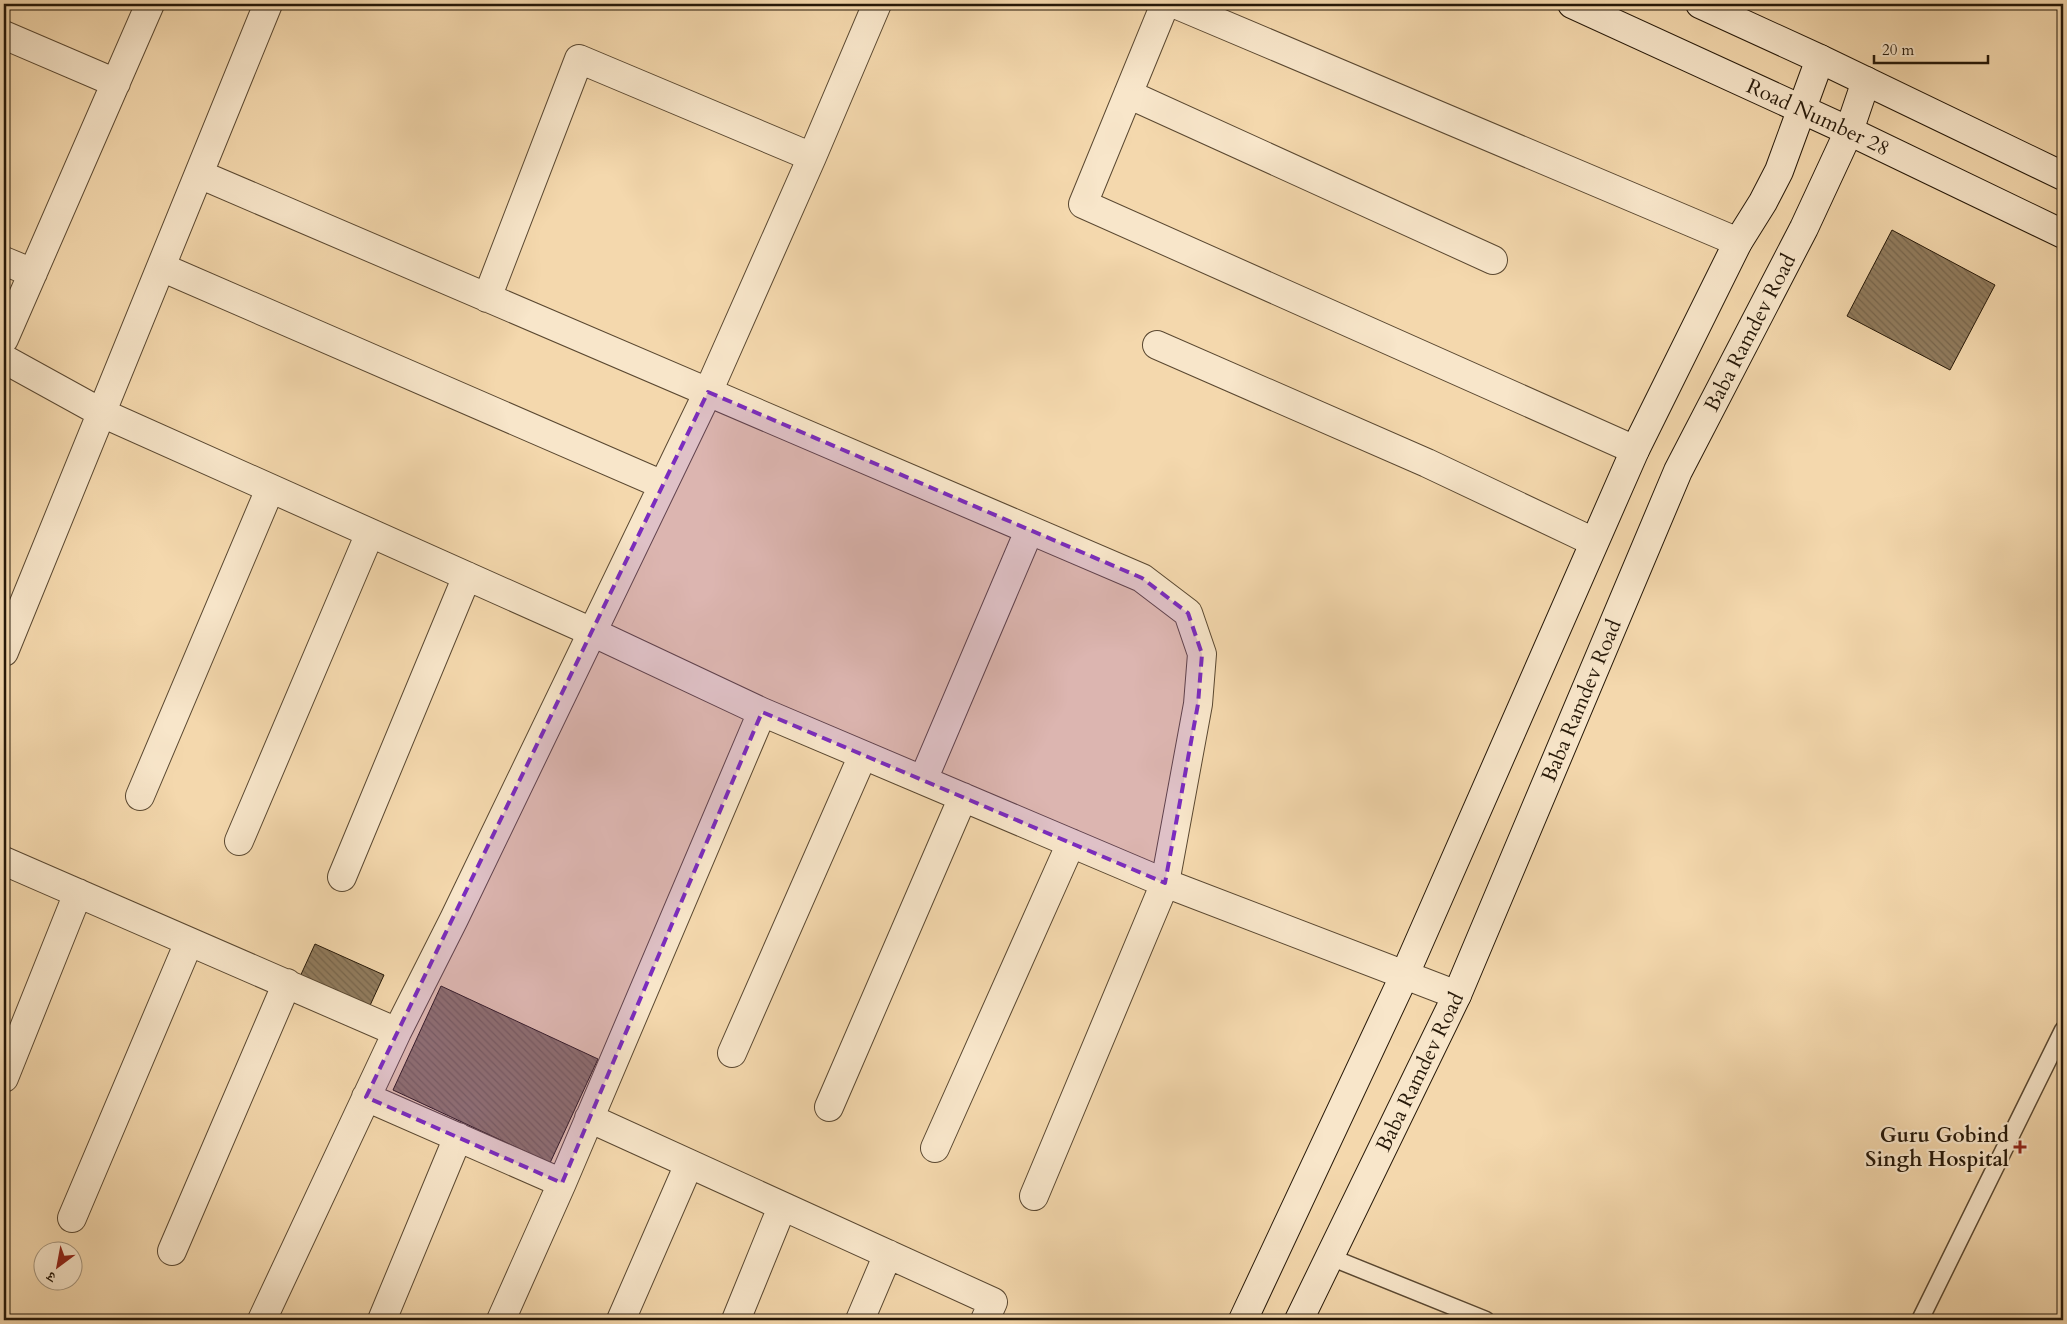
<svg xmlns="http://www.w3.org/2000/svg" width="2067" height="1324" font-family="Cardo,'Noto Serif Devanagari',serif">
  <style>
    .building { fill: url(#building-back-hatch); stroke: #261808 }
    .lines { fill: none; stroke-linecap: round; stroke-linejoin: round }
    .lane-casing { stroke: #5a4831; stroke-width: 19 }
    .street-casing { stroke: #5a4831; stroke-width: 30 }
    .secondary-casing { stroke: #261808; stroke-width: 30 }
    .lane { stroke: #f8e6ca; stroke-width: 16 }
    .street { stroke: #f8e6ca; stroke-width: 28 }
    .secondary { stroke: #f8e6ca; stroke-width: 28 }
    .marked { fill: #7b2cbf; fill-opacity: 0.2; stroke: #7b2cbf; stroke-width: 4; stroke-dasharray: 10 6; stroke-linejoin: round }
    .poi-dot { fill: #8f2418; stroke: #f8e6ca; stroke-width: 2 }
    .labels { text-anchor: middle; dominant-baseline: central; stroke-width: 4.5; stroke-linejoin: round; paint-order: stroke }
    .street-label { font-size: 21px; fill: #261808; stroke: #f8e6ca }
    .poi-label { font-size: 21px; font-weight: bold; fill: #261808; stroke: #f8e6ca; text-anchor: end }
  </style>
  <defs>
    <pattern id="building-back-hatch" width="6" height="6" patternUnits="userSpaceOnUse" patternTransform="scale(1.25)"><rect width="6" height="6" fill="#917c5e"/><path d="M-1 5l2 2M0 0l6 6M5-1l2 2" fill="none" stroke="#76654c"/></pattern>
  </defs>
  <rect width="100%" height="100%" fill="#f4d8ad"/>
  <filter id="stains"><feTurbulence type="fractalNoise" baseFrequency=".004" numOctaves="4"/><feColorMatrix values="0 0 0 0 .2 0 0 0 0 .09 0 0 0 0 .02 0 0 0 .5 -.17"/></filter>
  <radialGradient id="worn" r=".72"><stop offset=".6" stop-color="#630" stop-opacity="0"/><stop offset="1" stop-color="#630" stop-opacity=".3"/></radialGradient>
  <path class="building" d="M1892,230L1995,285L1950,370L1847,316Z
    M315,944L384,975L367,1012L298,981Z
    M441,986L598,1059L550,1163L393,1090Z"/>
  <g class="lines">
    <defs>
      <path id="lane" d="M1330,1257L1486,1320
        M1920,1320L2063,1030"/>
      <path id="street" d="M1165,4L1083,204L1635,450
        M1175,4L1738,242
        M4,35L116,83
        M1128,94L1493,260
        M199,174L1142,578L1188,613L1202,654L1198,704L1165,883L1034,1196
        M4,261L33,273
        M161,267L663,485
        M487,298L579,59L812,157
        M4,339L150,4
        M1157,345L1427,463L1594,542
        M4,359L102,413L592,632L762,712L1165,883L1457,995
        M4,652L268,4
        M923,780L1029,531
        M140,796L270,489
        M239,841L370,533
        M4,861L397,1032
        M342,877L467,576
        M732,1053L863,755
        M4,1078L78,893
        M366,1097L562,1183
        M829,1107L963,797
        M589,1118L993,1302L985,1320
        M935,1148L1071,843
        M72,1218L189,942
        M172,1251L287,983
        M262,1320L397,1032L454,919L708,392L812,157L877,4
        M382,1320L458,1137
        M501,1320L562,1183L762,712
        M621,1320L689,1164
        M736,1320L782,1207
        M860,1320L888,1254"/>
      <g id="secondary">
        <path id="s1" d="M1572,4L1849,131L2063,234"/>
        <path d="M1700,4L1820,59L2063,176"/>
        <path d="M1243,1320L1405,974L1635,450L1738,242L1763,202L1779,171L1820,59"/>
        <path id="s2" d="M1299,1320L1457,995L1678,471L1804,228L1849,131L1866,81"/>
      </g>
    </defs>
    <use href="#lane" class="lane-casing"/>
    <use href="#street" class="street-casing"/>
    <use href="#secondary" class="secondary-casing"/>
    <use href="#lane" class="lane"/>
    <use href="#street" class="street"/>
    <use href="#secondary" class="secondary"/>
  </g>
  <path class="marked" d="M708,392L1142,578L1188,613L1202,654L1198,704L1165,883L762,712L562,1183L366,1097Z"/>
  <path class="poi-dot" d="M2017.5 1139.5h5v5h5v5h-5v5h-5v-5h-5v-5h5z"/>
  <g class="labels">
    <g class="street-label">
      <text stroke="none"><textPath href="#s1" startOffset="271">Road Number 28</textPath></text>
      <text stroke="none"><textPath href="#s2" startOffset="1086">Baba Ramdev Road</textPath></text>
      <text stroke="none"><textPath href="#s2" startOffset="681">Baba Ramdev Road</textPath></text>
      <text stroke="none"><textPath href="#s2" startOffset="276">Baba Ramdev Road</textPath></text>
    </g>
    <g class="poi-label">
      <text x="2009" y="1135">Guru Gobind<tspan x="2009" dy="24">Singh Hospital</tspan></text>
    </g>
  </g>
  <rect width="2067" height="1324" fill="none" stroke="#f4d8ad" stroke-width="20"/>
  <rect x="5" y="5" width="2057" height="1314" fill="none" stroke="#261808" stroke-width="2.5"/>
  <rect x="10" y="10" width="2047" height="1304" fill="none" stroke="#261808"/>
  <g transform="translate(58 1266) rotate(212)"><circle r="24" fill="#f8e6ca" stroke="#a4947c"/>
  <path d="M0-4L9 19L0 12L-9 19Z" fill="#8f2418"/>
  <text y="-8" font-size="14" font-weight="bold" text-anchor="middle" fill="#261808">उ</text>
  </g>
  <path d="M1874 55v8h114v-8" fill="none" stroke="#261808" stroke-width="2.5"/>
  <text x="1882" y="55" font-size="15" fill="#261808" stroke="#f8e6ca" stroke-width="4" paint-order="stroke">20 m</text>
  <rect width="100%" height="100%" filter="url(#stains)"/>
  <rect width="100%" height="100%" fill="url(#worn)"/>
</svg>
